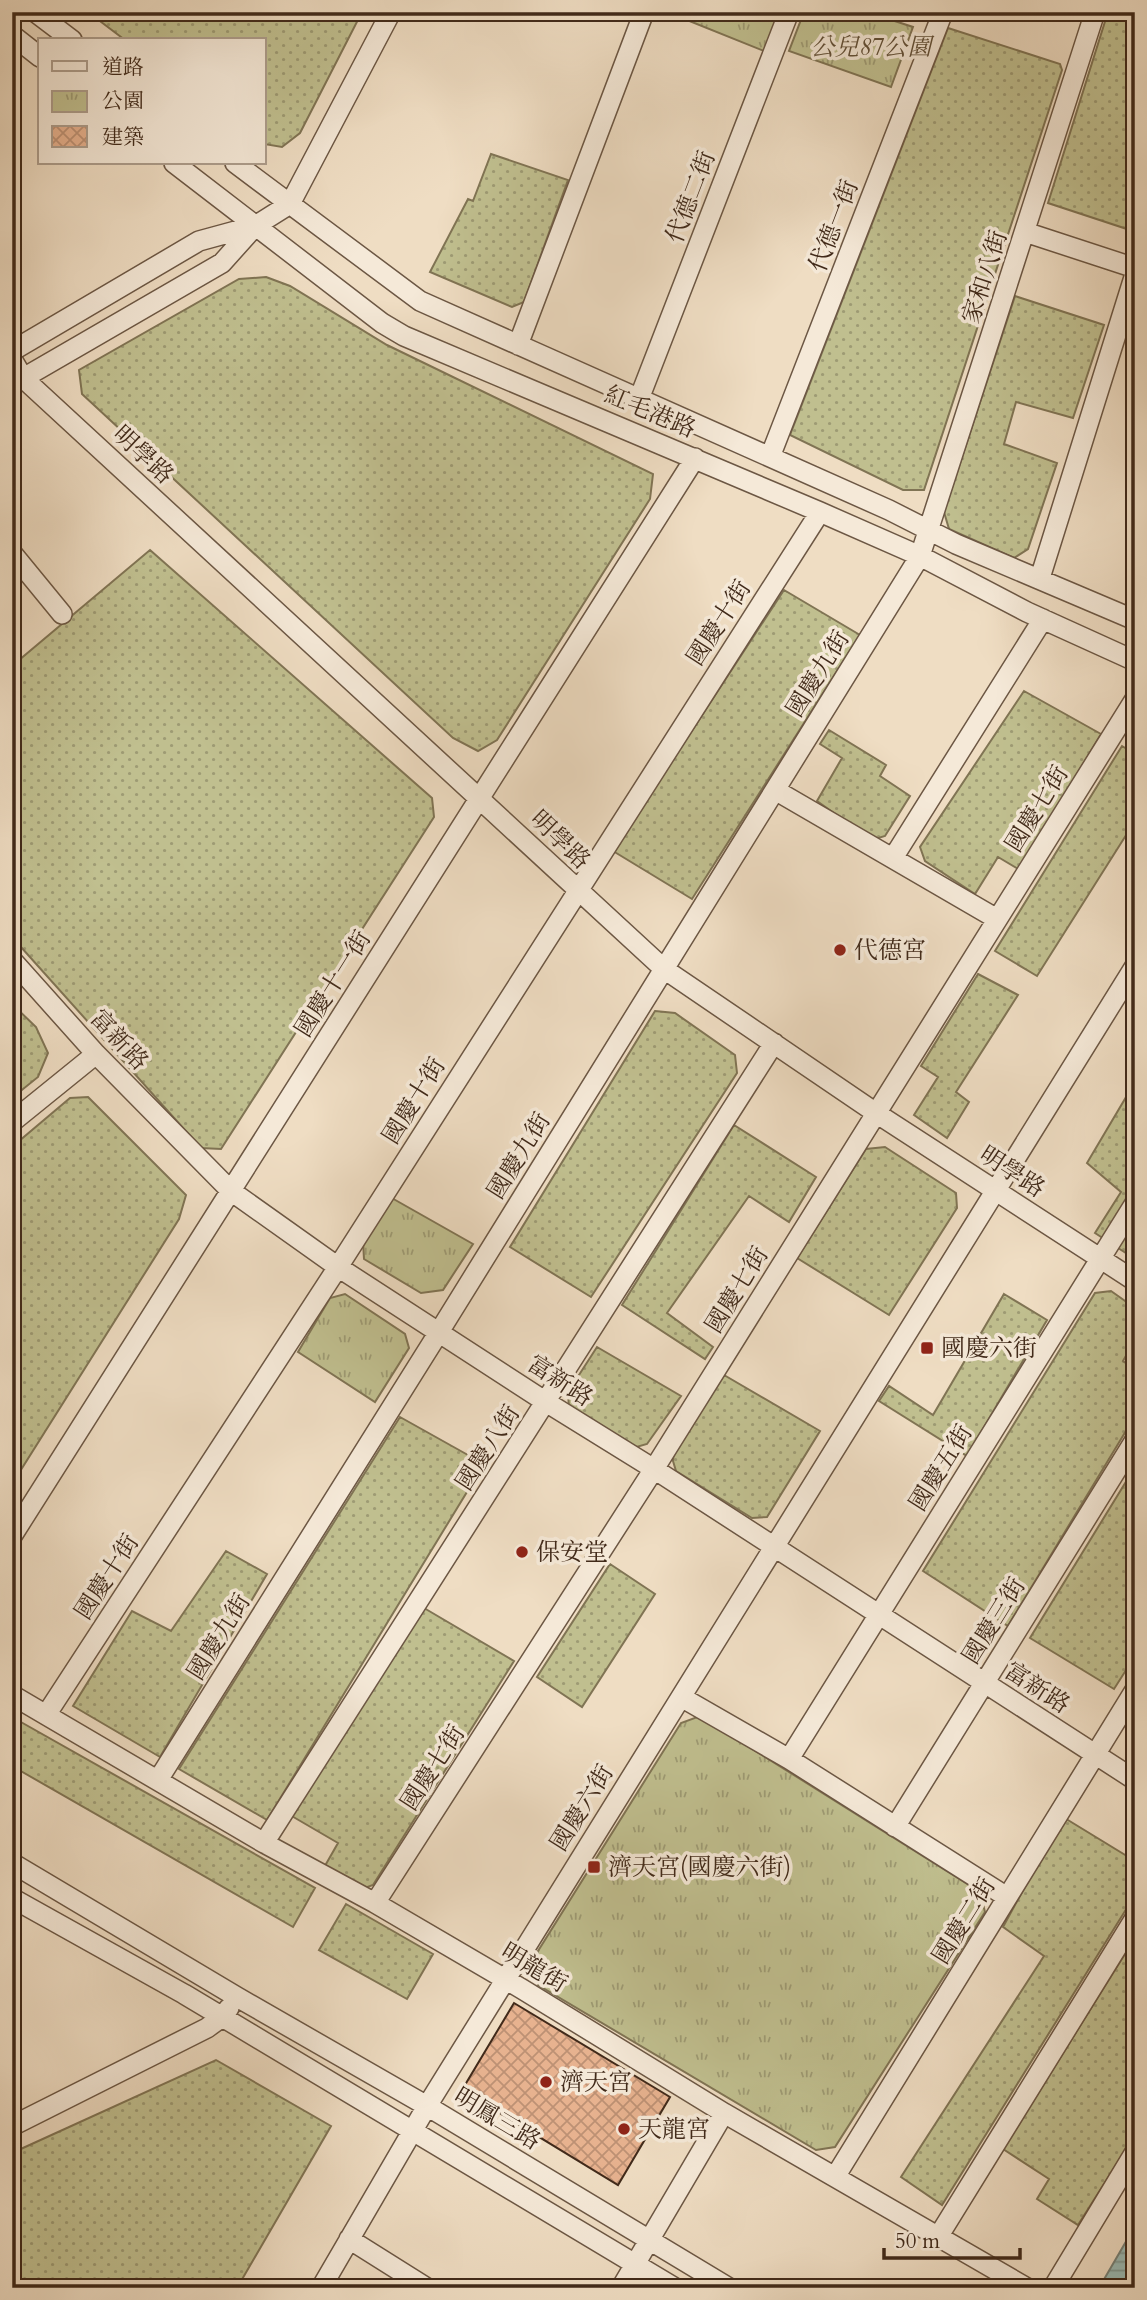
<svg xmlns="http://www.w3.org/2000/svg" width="1147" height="2300" font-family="Cardo,'Noto Serif TC',serif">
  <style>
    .grass { fill: url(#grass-dots); stroke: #807454; stroke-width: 2 }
    .park { fill: url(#park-tufts); stroke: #807454; stroke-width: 2 }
    .water { fill: url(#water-rules); stroke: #768177; stroke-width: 2 }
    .building { fill: url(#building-cross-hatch); stroke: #412a1a; stroke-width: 2 }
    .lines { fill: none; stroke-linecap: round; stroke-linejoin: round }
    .street-casing { stroke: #6c5744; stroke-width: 22 }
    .street { stroke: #f5e9d8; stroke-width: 19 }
    .poi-dot { fill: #8f2418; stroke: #f5e9d8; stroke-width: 2.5 }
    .labels { text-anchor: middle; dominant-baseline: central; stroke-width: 7; stroke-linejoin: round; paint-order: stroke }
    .park-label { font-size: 24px; font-style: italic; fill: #614f37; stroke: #f5e9d8 }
    .street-label { font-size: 24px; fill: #412a1a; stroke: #f5e9d8 }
    .poi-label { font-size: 24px; fill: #412a1a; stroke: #f5e9d8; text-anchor: start }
  </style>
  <defs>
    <pattern id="grass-dots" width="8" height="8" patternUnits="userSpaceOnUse" patternTransform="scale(1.75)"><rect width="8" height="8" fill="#c0bf8f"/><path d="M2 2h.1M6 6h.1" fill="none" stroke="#9e9b74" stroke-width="1.8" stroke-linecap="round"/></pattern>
    <pattern id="park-tufts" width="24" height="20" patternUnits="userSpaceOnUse" patternTransform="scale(1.75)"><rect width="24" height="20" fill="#c0bf8f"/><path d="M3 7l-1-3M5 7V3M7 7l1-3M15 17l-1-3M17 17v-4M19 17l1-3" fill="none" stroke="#9e9b74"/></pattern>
    <pattern id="water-rules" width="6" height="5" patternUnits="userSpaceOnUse" patternTransform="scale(1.75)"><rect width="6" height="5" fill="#9abbb5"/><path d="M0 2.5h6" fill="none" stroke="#7f9892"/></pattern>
    <pattern id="building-cross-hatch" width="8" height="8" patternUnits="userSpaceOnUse" patternTransform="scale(1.75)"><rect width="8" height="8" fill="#e7b28f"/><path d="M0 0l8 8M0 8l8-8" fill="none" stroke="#bd9174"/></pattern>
  </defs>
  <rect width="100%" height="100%" fill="#efddc3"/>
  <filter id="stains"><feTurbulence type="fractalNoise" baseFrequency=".00286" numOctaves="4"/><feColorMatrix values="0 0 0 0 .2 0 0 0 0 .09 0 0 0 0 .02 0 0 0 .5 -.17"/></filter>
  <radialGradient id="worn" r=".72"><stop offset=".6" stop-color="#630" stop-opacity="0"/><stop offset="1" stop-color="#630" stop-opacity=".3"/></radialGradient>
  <path class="grass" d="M88,12H362L300,133L282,147L264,144V40H125Z
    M1108,12H1135V229L1133,231L1048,203Z
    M948,28L1060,64L1062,70L924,490H903L790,435Z
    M491,154L568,180L524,302L512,307L430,272L468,199L473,201Z
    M266,277L290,286L387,345L653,474L650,499L497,740L478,751L453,738L82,394L79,370L239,279Z
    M1015,296L1104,325L1073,418L1016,402L1004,444L1057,463L1028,549L1014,558L949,529L944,512Z
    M150,550L432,798L434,817L221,1149L201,1148L12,937V666Z
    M784,590L860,635L692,899L613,851Z
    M1024,691L1101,734L1020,870L998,857L975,894L925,861L920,847Z
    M829,730L886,765L880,776L910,796L885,836L872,840L817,801L842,758L820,744Z
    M1122,746L1135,754V821L1037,976L995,951Z
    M978,974L1018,995L956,1092L969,1102L947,1138L914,1115L938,1077L921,1066Z
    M12,1004L36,1027L48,1053L38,1077L12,1098Z
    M655,1011L675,1013L735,1055L737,1073L591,1297L510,1247Z
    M1135,1082V1259L1095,1233L1121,1192L1087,1163Z
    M88,1097L186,1195L179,1219L12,1484V1147L70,1098Z
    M734,1125L816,1177L789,1222L749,1196L667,1313L713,1347L705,1359L622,1305Z
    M885,1147L956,1193L957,1208L889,1315L797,1258L866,1149Z
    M1111,1291L1135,1308V1340L1123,1361L1135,1370V1416L1008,1626L923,1571L1095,1293Z
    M1004,1294L1047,1320L967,1456L879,1401L889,1386L933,1415Z
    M597,1347L681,1396L647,1444L633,1448L569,1409L568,1392Z
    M724,1375L820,1431L767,1517L752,1518L676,1471L673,1461L674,1450Z
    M400,1417L484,1464L267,1820L179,1769Z
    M1135,1467V1656L1114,1689L1030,1638Z
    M226,1551L267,1574L160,1757L73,1706L132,1611L171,1631Z
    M610,1564L655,1594L582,1707L537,1677Z
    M424,1608L514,1661L373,1885L362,1889L322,1871L338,1843L290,1815Z
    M12,1717L315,1888L293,1927L12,1766Z
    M1063,1817L1135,1861V1895L942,2205L901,2177L1044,1956L1003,1927Z
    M346,1904L433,1954L407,1999L319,1950Z
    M1135,1938V2135L1078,2225L1037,2199L1049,2179L1003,2149Z
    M216,2060L331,2126L237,2288H12V2153Z"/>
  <path class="park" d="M667,12H779L764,51Z
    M804,12H867L913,27L891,87L789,51Z
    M390,1197L473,1244L443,1290L421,1293L364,1259L363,1241Z
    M345,1294L405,1334L409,1348L375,1402L298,1352L330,1298Z
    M700,1716L980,1892L985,1912L835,2147L816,2150L538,1985L533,1959L681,1723Z"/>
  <path class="water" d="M1135,2226V2288H1099Z"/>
  <path class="building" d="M514,2003L670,2097L618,2185L462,2090Z"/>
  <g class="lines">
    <defs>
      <path id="street" d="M35,12L72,40
        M12,35L40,57
        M174,163L382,323L404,336L820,512L920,556L1027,612L1135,661
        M235,163L420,301L889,510L956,544L1135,620
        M1025,232L1135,268
        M518,345L644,12
        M12,351L199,241L254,226
        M12,359L23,378L664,969L876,1113L1135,1281
        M13,384L222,263L255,226L290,204L391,12
        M639,399L789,12
        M770,457L943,12
        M12,553L62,614
        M1040,578L1135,274
        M775,790L997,919
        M893,858L1043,619
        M12,960L96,1054L231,1191L338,1267L546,1402L654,1469L1135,1780
        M12,1122L96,1054
        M12,1536L695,458
        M12,1695L264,1843L375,1903L522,1989L724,2113L1027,2288
        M681,1697L789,1759L1007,1897
        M46,1715L338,1267L820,512
        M789,1759L1135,1203
        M158,1780L439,1332L920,556L1095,12
        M895,1827L1135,1440
        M264,1843L774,1043
        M12,1863L237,1997L427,2106L729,2288
        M12,1898L184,1994L675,2288
        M375,1903L654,1469L1135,699
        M12,2126L207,2028L222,2017L229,2008
        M835,2177L1135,1690
        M938,2237L1135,1918
        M349,2239L427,2288
        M321,2288L427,2106L1135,966
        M621,2288L724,2113
        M1053,2288L1135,2152"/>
    </defs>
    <use href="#street" class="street-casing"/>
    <use href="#street" class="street"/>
  </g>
  <g class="poi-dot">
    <circle cx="840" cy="950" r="7"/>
    <rect x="920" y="1341" width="14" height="14" rx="3.5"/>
    <circle cx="522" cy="1552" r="7"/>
    <rect x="587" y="1860" width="14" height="14" rx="3.5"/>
    <circle cx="546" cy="2082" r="7"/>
    <circle cx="624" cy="2129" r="7"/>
  </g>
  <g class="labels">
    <g class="park-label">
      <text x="871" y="47">公兒87公園</text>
    </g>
    <g class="street-label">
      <text transform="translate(691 197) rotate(-69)">代德二街</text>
      <text transform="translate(834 226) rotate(-69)">代德一街</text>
      <text transform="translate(985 277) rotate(-72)">家和八街</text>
      <text transform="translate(650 412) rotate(23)">紅毛港路</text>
      <text transform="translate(143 455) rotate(43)">明學路</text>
      <text transform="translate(719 623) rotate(-57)">國慶十街</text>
      <text transform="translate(818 674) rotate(-58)">國慶九街</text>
      <text transform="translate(1037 809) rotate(-58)">國慶七街</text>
      <text transform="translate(560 840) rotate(44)">明學路</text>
      <text transform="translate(333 984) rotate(-58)">國慶十一街</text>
      <text transform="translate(119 1040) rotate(47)">富新路</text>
      <text transform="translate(414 1101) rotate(-58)">國慶十街</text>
      <text transform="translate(519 1156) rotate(-58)">國慶九街</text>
      <text transform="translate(1012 1172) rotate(33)">明學路</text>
      <text transform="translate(737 1290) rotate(-58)">國慶七街</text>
      <text transform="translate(560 1381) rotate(33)">富新路</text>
      <text transform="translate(488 1448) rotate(-57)">國慶八街</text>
      <text transform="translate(941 1468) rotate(-58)">國慶五街</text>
      <text transform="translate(107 1577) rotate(-57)">國慶十街</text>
      <text transform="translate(994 1621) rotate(-58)">國慶三街</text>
      <text transform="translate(219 1637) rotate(-58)">國慶九街</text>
      <text transform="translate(1037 1688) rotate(33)">富新路</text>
      <text transform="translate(433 1768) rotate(-57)">國慶七街</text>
      <text transform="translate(582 1808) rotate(-58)">國慶六街</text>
      <text transform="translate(964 1921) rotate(-58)">國慶二街</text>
      <text transform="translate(534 1968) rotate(31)">明龍街</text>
      <text transform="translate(497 2119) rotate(31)">明鳳三路</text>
    </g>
    <g class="poi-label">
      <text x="854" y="950">代德宮</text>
      <text x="941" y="1348">國慶六街</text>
      <text x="536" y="1552">保安堂</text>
      <text x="608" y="1867">濟天宮(國慶六街)</text>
      <text x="560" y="2082">濟天宮</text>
      <text x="638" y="2129">天龍宮</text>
    </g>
  </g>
  <rect width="1147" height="2300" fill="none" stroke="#efddc3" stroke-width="42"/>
  <rect x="14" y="14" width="1119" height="2272" fill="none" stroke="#412a1a" stroke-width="3.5"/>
  <rect x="21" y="21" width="1105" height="2258" fill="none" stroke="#412a1a" stroke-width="2"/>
  <rect x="38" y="38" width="228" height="126" fill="#f5e9d8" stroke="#ad9d8c" stroke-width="2"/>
  <rect x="52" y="61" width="35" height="10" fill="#f5e9d8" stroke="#ad9d8c" stroke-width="2"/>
  <text x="102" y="74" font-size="21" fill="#412a1a">道路</text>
  <rect x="52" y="91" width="35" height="21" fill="url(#park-tufts)" stroke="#ad9d8c" stroke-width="2"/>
  <text x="102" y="108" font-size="21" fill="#412a1a">公園</text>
  <rect x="52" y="126" width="35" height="21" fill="url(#building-cross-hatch)" stroke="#ad9d8c" stroke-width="2"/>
  <text x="102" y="144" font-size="21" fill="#412a1a">建築</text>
  <path d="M884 2248v10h136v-10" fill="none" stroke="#412a1a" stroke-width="3.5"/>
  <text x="895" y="2248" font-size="21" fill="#412a1a" stroke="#f5e9d8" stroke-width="5" paint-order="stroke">50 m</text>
  <rect width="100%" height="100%" filter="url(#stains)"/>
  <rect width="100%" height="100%" fill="url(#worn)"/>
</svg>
